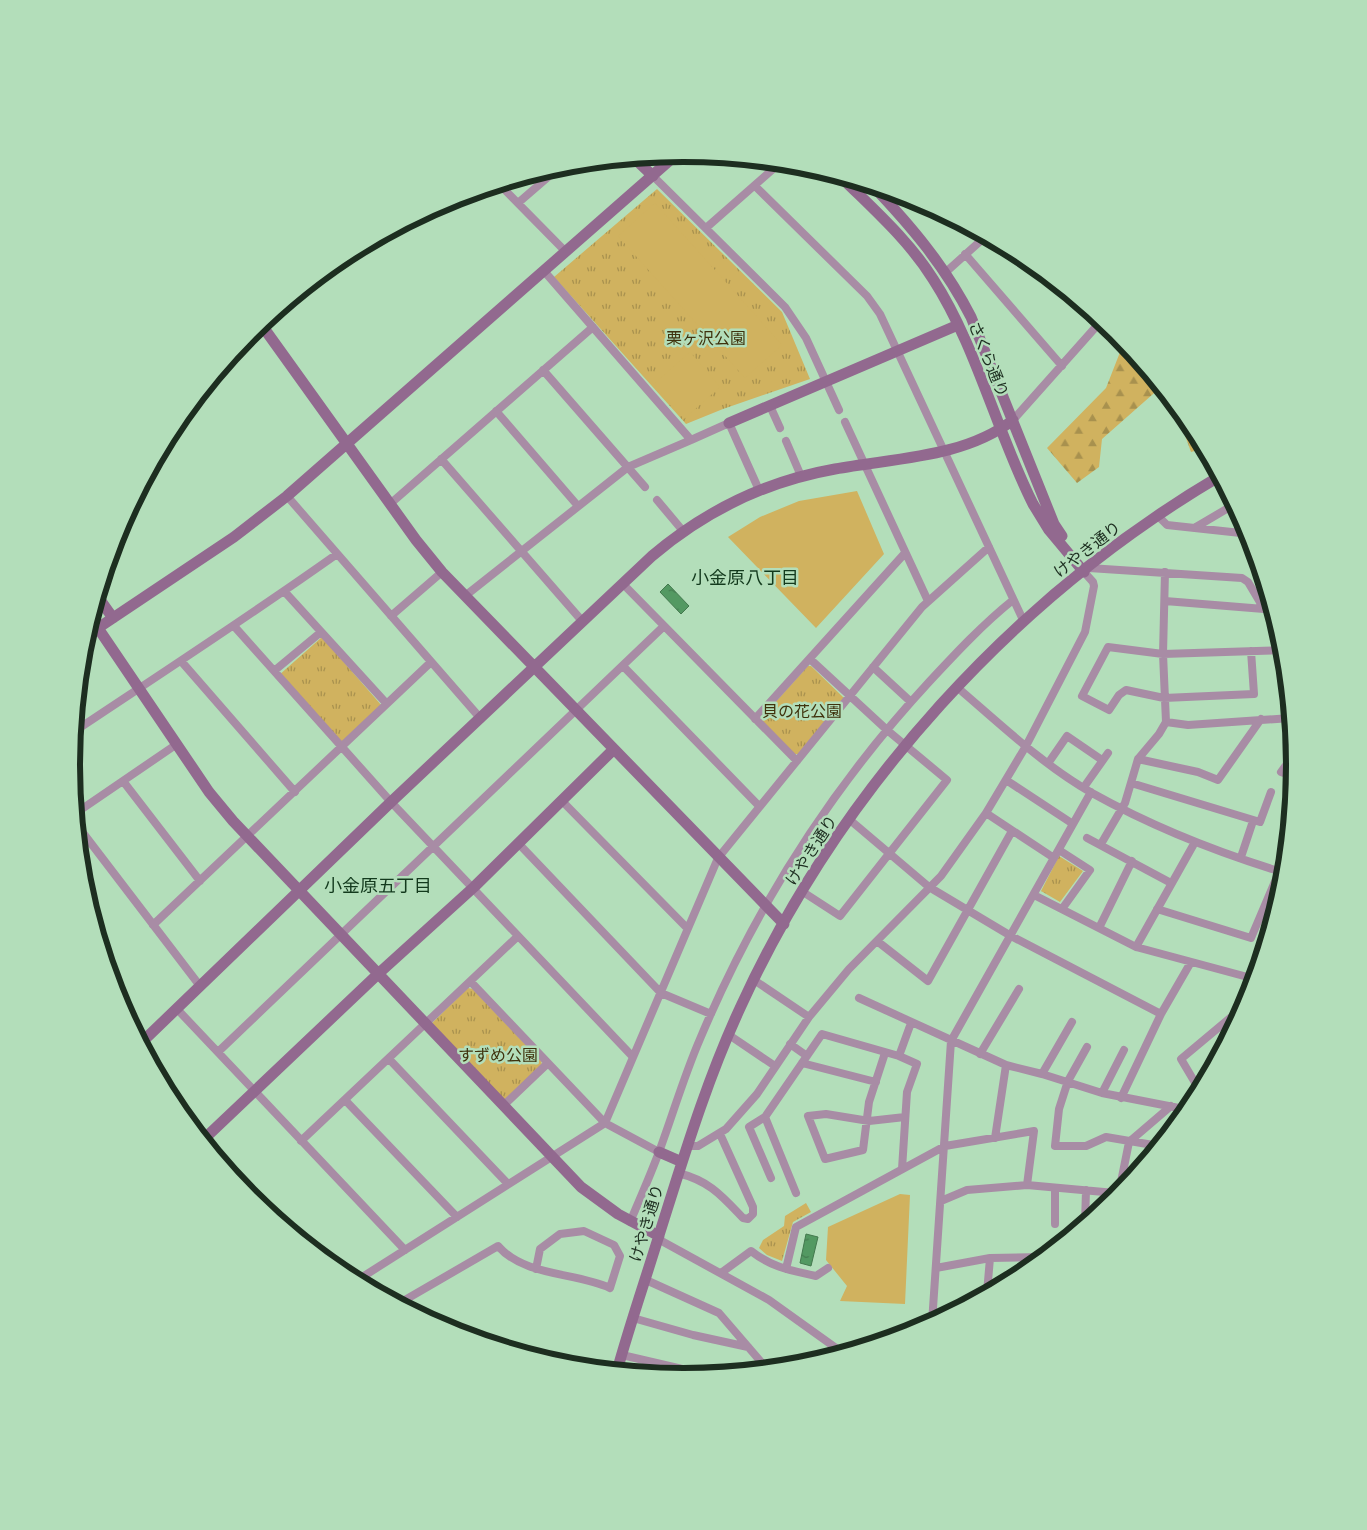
<svg xmlns="http://www.w3.org/2000/svg" width="1367" height="1530" font-family="'Asap Condensed','Noto Sans JP',sans-serif">
  <style>
    .grass { fill: url(#grass-tufts) }
    .forest { fill: url(#forest-firs) }
    .garden { fill: #d0b25f }
    .water { fill: url(#water-ripples); stroke: #43794e }
    .lines { fill: none; stroke-linecap: round; stroke-linejoin: round }
    .street { stroke: #a88ca5; stroke-width: 8 }
    .secondary { stroke: #92698f; stroke-width: 11 }
    .labels { text-anchor: middle; dominant-baseline: central; stroke-width: 5; stroke-linejoin: round; paint-order: stroke }
    .park-label { font-size: 16px; fill: #3f320d; stroke: #b3deba }
    .street-label { font-size: 16px; fill: #1d2e20; stroke: #b3deba }
    .neighbourhood-label { font-size: 18px; fill: #133a1d; stroke: #b3deba }
    .rim { fill: none; stroke: #1d2e20; stroke-width: 6 }
  </style>
  <defs>
    <pattern id="grass-tufts" width="24" height="20" patternUnits="userSpaceOnUse" patternTransform="scale(1.25)"><rect width="24" height="20" fill="#d0b25f"/><path d="M3 7l-1-3M5 7V3M7 7l1-3M15 17l-1-3M17 17v-4M19 17l1-3" fill="none" stroke="#a8914e"/></pattern>
    <pattern id="forest-firs" width="22" height="20" patternUnits="userSpaceOnUse" patternTransform="scale(1.25)"><rect width="22" height="20" fill="#d0b25f"/><path d="M5 1l3.5 6h-7zM16 11l3.5 6h-7z" fill="#a8914e"/></pattern>
    <pattern id="water-ripples" width="26" height="14" patternUnits="userSpaceOnUse" patternTransform="scale(1.25)"><rect width="26" height="14" fill="#539962"/><path d="M2 4q2-2 4 0t4 0M15 11q2-2 4 0t4 0" fill="none" stroke="#447d50"/></pattern>
  </defs>
  <rect width="100%" height="100%" fill="#b3deba"/>
  <path class="grass" d="M657,189L782,312L810,379L723,409L686,424L554,277Z
    M1173,402L1193,425L1205,448L1191,452Z
    M322,637L382,706L341,745L278,676Z
    M808,666H811L844,698L799,754H794L761,721V718Z
    M1059,856L1083,871L1060,902L1041,891Z
    M468,988L473,989L541,1061L542,1065L505,1100L432,1023Z
    M806,1203L811,1212L793,1222L782,1261L767,1255L759,1248L763,1240L784,1226L785,1216Z"/>
  <path class="forest" d="M1124,342L1161,387L1102,439L1099,467L1077,483L1047,448L1106,388Z"/>
  <path class="garden" d="M655,203L782,345L745,378L618,236Z
    M690,352L720,387L684,419L654,384Z
    M857,491L884,554L816,628L728,537L760,517L799,501Z
    M900,1194L910,1195L905,1304L840,1301L847,1286L826,1260L828,1227Z"/>
  <path class="water" d="M668,584L689,606L681,614L660,592Z
    M806,1234L818,1237L811,1266L800,1263Z"/>
  <g class="lines">
    <path class="street" d="M653,176L785,307L806,338L839,410
      M499,184L565,251
      M755,186L867,296L880,314L1024,622
      M518,203L562,165
      M706,228L781,162
      M965,254L1062,366
      M544,271L691,440L729,423L759,490
      M946,272L986,236
      M1074,297L1098,325
      M543,370L645,487
      M770,406L780,428
      M496,411L578,506
      M1013,420L1102,320
      M845,422L928,601
      M786,441L801,476
      M441,459L583,622
      M287,496L481,719
      M657,500L683,531
      M390,504L593,327
      M1158,516L1167,525L1250,534
      M1196,527L1235,504
      M1089,568L1242,578L1248,582L1264,609L1165,601
      M623,584L797,761
      M284,591L386,703
      M465,596L628,467L691,440
      M391,616L442,572
      M234,626L391,802L633,1057
      M1251,651L1254,694L1164,698L1126,690L1119,695L1109,710L1082,696L1108,647L1163,654L1284,650
      M181,661L295,792
      M623,666L759,806
      M873,667L911,702
      M274,671L321,632
      M958,688C1000,724 1043,765 1092,793C1153,827 1219,853 1285,873
      M755,719L905,553
      M1166,722L1188,725L1291,718
      M75,731C162,673 251,615 337,554
      M1295,753L1281,772L1295,777
      M1138,759L1198,772L1218,780L1261,719
      M1049,762L1067,736L1102,760
      M1006,780L1073,824
      M123,781L200,881
      M1131,783L1260,822L1271,792
      M1084,787L1108,753
      M562,801L687,928
      M76,813L177,744
      M986,813L1054,858
      M850,820L929,887L1011,936L1161,1014
      M77,825L200,986
      M1087,838L1171,883
      M519,844L661,993L711,1014
      M1101,844L1125,803L1138,759L1159,734L1166,722L1163,654L1165,572
      M1059,850L1090,870L1062,909
      M1241,857L1253,821
      M803,892L840,916L947,780L887,730L810,659
      M1034,895L1136,947L1255,979
      M1157,909L1251,938L1279,872
      M153,925L431,662
      M1099,928L1132,861
      M877,941L928,981L1012,831
      M1136,947L1195,842
      M1260,958L1261,959
      M754,980L809,1017
      M471,982L605,1123L659,1152
      M859,998L1006,1065L1042,1074L1102,1093L1189,1110
      M177,1009L405,1250
      M729,1035L775,1066
      M790,1044L807,1056
      M1087,1047L1068,1081L1059,1109L1055,1146H1086L1106,1137L1159,1146
      M218,1052L664,626
      M885,1053L869,1102L863,1150L825,1159L808,1116L826,1114L869,1121L905,1117
      M980,1054L1019,989
      M389,1059L508,1184
      M802,1063L876,1082
      M1042,1074L1072,1022
      M1200,1091L1181,1059L1242,1008L1243,1010
      M1102,1093L1124,1050
      M1121,1098L1161,1014L1191,962
      M345,1100L457,1217
      M503,1106L548,1063
      M765,1117L796,1193
      M995,1138L1006,1065
      M301,1141L518,936
      M687,1146H698L726,1129L757,1094L809,1017L849,969L941,876L986,813L1026,746L1085,632L1094,586L1093,582L1084,572
      M902,1169L907,1092L917,1064L899,1056L911,1023
      M678,1173C710,1181 722,1196 743,1218L748,1219L753,1214V1207L720,1134
      M771,1178L749,1127L765,1117L822,1034L899,1056
      M1055,1189V1224
      M1119,1192L1129,1142L1171,1106
      M941,1201L967,1190L1027,1185L1115,1193L1122,1191
      M630,1222C640,1199 650,1176 659,1152C673,1114 684,1076 700,1039C755,908 833,786 929,682C956,653 983,624 1013,600
      M1085,1224L1086,1190
      M658,1239L769,1300L843,1353
      M936,1268L990,1258L1044,1257
      M786,1269L796,1227L945,1146L1034,1131L1027,1185
      M721,1273L751,1251C773,1268 790,1270 816,1276L828,1268
      M646,1280L719,1313L767,1369
      M356,1281L605,1123L718,858L922,607L989,547
      M987,1293L990,1258
      M398,1304L498,1246C525,1277 575,1272 610,1288L620,1256L614,1245L584,1231L560,1234L540,1249L536,1269
      M633,1318L693,1335L748,1347
      M932,1323L951,1041L1091,792
      M622,1355L708,1375
      M827,1358L833,1346"/>
    <path class="secondary" d="M634,158L653,176
      M839,175C872,208 908,239 933,279C976,345 997,433 1033,504L1049,530L1084,572
      M872,185C911,226 945,266 971,317L1054,524L1062,536
      M261,324L416,540L442,572L784,924
      M729,423L958,325
      M98,597L113,618
      M98,628L209,792L233,821L581,1187L618,1214L659,1236
      M86,636L234,537L287,496L678,153
      M141,1043L391,802L652,556C705,511 767,481 835,469C894,458 964,458 1013,420
      M203,1140L378,974L474,887L614,749
      M659,1152L682,1162
      M617,1371C630,1324 646,1278 660,1232C684,1156 707,1079 741,1006C841,788 1013,598 1220,476"/>
  </g>
  <g class="labels">
    <g class="park-label">
      <text x="706" y="338">栗ヶ沢公園</text>
      <text x="802" y="711">貝の花公園</text>
      <text x="498" y="1055">すずめ公園</text>
    </g>
    <g class="street-label">
      <text transform="translate(989 359) rotate(68)">さくら通り</text>
      <text transform="translate(1087 549) rotate(-38)">けやき通り</text>
      <text transform="translate(811 850) rotate(-57)">けやき通り</text>
      <text transform="translate(646 1223) rotate(-73)">けやき通り</text>
    </g>
    <g class="neighbourhood-label">
      <text x="745" y="577">小金原八丁目</text>
      <text x="378" y="885">小金原五丁目</text>
    </g>
  </g>
  <path d="M0 0H1367V1530H0ZM80 765a603 603 0 1 1 1206 0a603 603 0 1 1-1206 0Z" fill="#b3deba" fill-rule="evenodd"/>
  <path class="rim" d="M80 765a603 603 0 1 1 1206 0a603 603 0 1 1-1206 0Z"/>
</svg>
